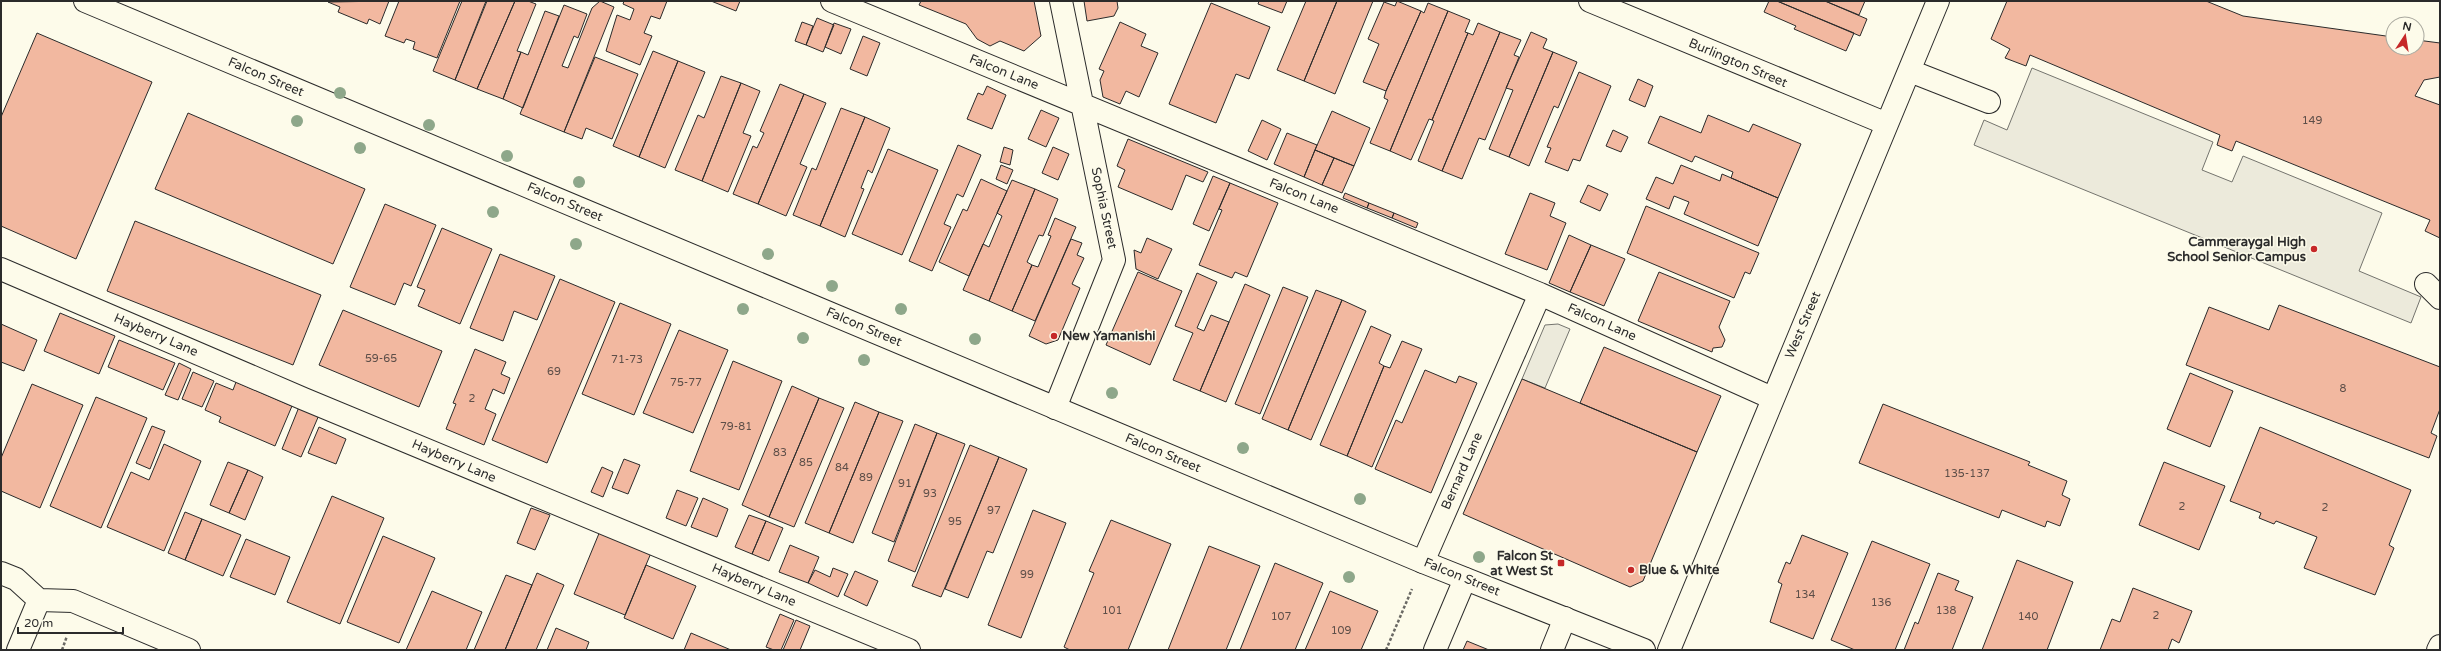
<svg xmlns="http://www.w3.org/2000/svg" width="2441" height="651" font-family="'Varela Round',sans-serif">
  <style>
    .parking { fill: #eceadb; stroke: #74746e }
    .building { fill: #f2b8a0; stroke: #2b2b2b }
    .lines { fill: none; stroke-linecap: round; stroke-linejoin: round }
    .minor-casing { stroke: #2b2b2b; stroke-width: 24 }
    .major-casing { stroke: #2b2b2b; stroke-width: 24 }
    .path { stroke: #6a6964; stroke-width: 2.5; stroke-dasharray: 3 2; stroke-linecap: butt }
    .minor { stroke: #fdfbea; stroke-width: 22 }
    .major { stroke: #fdfbea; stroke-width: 22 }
    .tree { fill: #8ea78a }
    .poi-dot { fill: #c62828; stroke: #fdfbea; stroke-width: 1.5 }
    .labels { text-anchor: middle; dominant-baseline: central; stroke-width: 3; stroke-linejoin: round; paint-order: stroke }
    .number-label { font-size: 11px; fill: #5d4e48 }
    .street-label { font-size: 13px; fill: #2b2b2b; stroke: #fdfbea }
    .poi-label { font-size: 13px; font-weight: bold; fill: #2b2b2b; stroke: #fdfbea; text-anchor: end }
  </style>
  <rect width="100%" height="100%" fill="#fdfbea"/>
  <path class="parking" d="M2032,68L2213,142L2202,170L2232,182L2243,156L2382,213L2359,271L2421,297L2411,323L1974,145L1984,120L2007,130Z
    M1558,324L1570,329L1545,388L1522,379L1545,325Z"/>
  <path class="building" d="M389,1L380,24L369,19L367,24L338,12L340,7L328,2Z
    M399,1H460L437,58L413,49L415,42L406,39L404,43L385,36Z
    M462,1H486L455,80L433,71Z
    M487,1H515L477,89L455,80Z
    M515,1H528L536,4L517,51L521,52L503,99L477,89Z
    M600,1L614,7L564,132L520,114L564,5L587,14L578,38L574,36L562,66L568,68L592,8Z
    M624,1H667L660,19L651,16L644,33L652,36L640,65L606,51L617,15L630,20L634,9L623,4Z
    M711,1H740L736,11Z
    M921,1H1034L1041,36L1024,51L1000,41L990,46L977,39L966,24L919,5Z
    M1084,1H1117L1118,8L1114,16L1087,21Z
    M1259,1H1287L1282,13L1258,4Z
    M1306,1H1337L1304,81L1277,70Z
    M1337,1H1373L1335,94L1304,81Z
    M1397,1L1421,11L1386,91L1363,82L1379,44L1368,39L1384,2L1395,6Z
    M1769,1H1777L1854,33L1846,51L1794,29L1796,26L1764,12Z
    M1777,1H1825L1867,19L1860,36Z
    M1825,1H1865L1859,15Z
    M2007,1H2206L2243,16L2393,37V48H2417V40L2440,43V77L2424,80L2415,96L2440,105V238L2425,231L2430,220L2236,141L2232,151L2217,145L2220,135L2030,55L2026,66L2005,58L2010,49L1991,39Z
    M1211,3L1270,27L1249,79L1236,74L1216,123L1169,104Z
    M1428,3L1448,11L1390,151L1370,143L1388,100L1384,98L1386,91L1421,11L1424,13Z
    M545,11L559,16L523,108L503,99L521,52L528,55Z
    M1448,11L1470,20L1465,32L1468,33L1432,120L1429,119L1411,160L1390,151Z
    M817,18L834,25L823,52L806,45Z
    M802,22L813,26L806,45L795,41Z
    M1120,22L1146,34L1141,46L1158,53L1139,97L1126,91L1120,104L1103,97L1100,80L1104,71L1099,69Z
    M834,23L851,29L841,54L825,47Z
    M1478,23L1500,32L1442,171L1418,161L1434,121L1432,120L1468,33L1473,35Z
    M1500,32L1521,40L1514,55L1519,57L1485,140L1479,138L1462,179L1442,171Z
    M1531,32L1547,39L1543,48L1553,52L1509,157L1489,149L1513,90L1506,88Z
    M37,33L152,82L76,259L1,226V117Z
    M863,36L880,43L867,76L850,69Z
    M653,51L678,61L639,157L613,146Z
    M1553,52L1577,62L1558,108L1554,106L1529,166L1509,157Z
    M595,57L638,74L612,139L586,128L582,139L564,132Z
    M678,61L705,72L665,168L639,157Z
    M1579,72L1611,86L1580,161L1573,159L1568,171L1545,162L1551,148L1547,147Z
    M721,76L741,83L702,181L675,170L698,115L704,118Z
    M1638,79L1653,86L1645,107L1629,100Z
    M741,83L760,91L743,133L751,136L728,192L702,181Z
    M780,84L804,94L758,204L733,194L753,146L757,148L764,133L760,131Z
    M987,86L1006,95L992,129L967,119L978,93L983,95Z
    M804,94L826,103L800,164L807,167L786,216L758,204Z
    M841,108L865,117L820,226L793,215L812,168L816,170Z
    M1041,110L1059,118L1046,147L1028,139Z
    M1332,111L1370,128L1354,166L1315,150Z
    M188,113L365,189L333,264L155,189Z
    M1708,115L1749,132L1753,124L1801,144L1778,198L1731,178L1733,172L1695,156L1692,162L1648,143L1660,116L1701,133Z
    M865,117L890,128L872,173L868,170L861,188L864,189L845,237L820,226Z
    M1262,120L1281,129L1267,160L1248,151Z
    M1613,130L1628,137L1621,152L1606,146Z
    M1287,133L1317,145L1304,177L1274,164Z
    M1128,139L1208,172L1203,182L1186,175L1172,210L1118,187L1125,170L1117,166Z
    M958,145L981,155L963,197L957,194L944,224L951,227L932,271L909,261Z
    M1004,147L1013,150L1010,165L1000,162Z
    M1053,147L1069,154L1058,180L1042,173Z
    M888,149L938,170L902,255L852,234Z
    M1315,150L1334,158L1322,185L1304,177Z
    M1334,158L1354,166L1342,193L1322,185Z
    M1001,165L1013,170L1007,184L996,179Z
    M1681,165L1720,181L1722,174L1778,198L1758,246L1684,214L1689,202L1674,196L1669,209L1646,199L1656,177L1673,184Z
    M1213,176L1230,183L1209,231L1193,224Z
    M981,179L1007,191L969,276L939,262L963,209L967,211Z
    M1012,180L1035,189L989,301L963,290L983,244L989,247L1002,216L997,213Z
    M1230,183L1278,203L1247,277L1235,272L1232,278L1199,265L1222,210L1219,209Z
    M1588,185L1608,194L1600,211L1580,202Z
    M1035,189L1058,199L1043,236L1039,235L1027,262L1032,265L1012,311L989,301Z
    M1345,193L1369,203L1367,208L1343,198Z
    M1530,193L1555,203L1550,216L1566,223L1547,270L1505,254Z
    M1369,203L1394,213L1392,218L1367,208Z
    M385,204L436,225L411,286L404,283L395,305L350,287Z
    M1646,206L1759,253L1750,274L1745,272L1734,298L1627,253Z
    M1394,213L1418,223L1416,228L1392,218Z
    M1055,218L1076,227L1035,321L1012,311L1032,265L1038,267L1051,236L1048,235Z
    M135,221L321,295L293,365L107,291Z
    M442,228L492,249L460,324L418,306L425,290L417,287Z
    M1569,235L1591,245L1570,292L1549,283Z
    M1147,238L1172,249L1158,279L1136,269L1134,250L1141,253Z
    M1071,239L1082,243L1077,255L1084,258L1072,284L1080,288L1058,340L1046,344L1029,336Z
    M1591,245L1625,259L1604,306L1570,292Z
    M500,254L555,276L537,320L514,311L503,341L470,328Z
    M1138,272L1182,291L1150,365L1106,345Z
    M1659,272L1730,301L1719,327L1725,340L1722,347L1713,348L1712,352L1638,321Z
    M1197,273L1217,282L1197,328L1204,331L1211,315L1229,322L1200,391L1173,380L1193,333L1175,326Z
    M560,279L615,302L547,463L492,440Z
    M1245,284L1270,295L1226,402L1200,391Z
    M1283,287L1308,297L1260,414L1235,404Z
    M1316,290L1342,300L1288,430L1262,419Z
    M1342,300L1366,311L1311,440L1288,430Z
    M620,303L671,324L634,415L582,394Z
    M2279,305L2440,367V409L2431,433L2437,436L2429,458L2186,365L2209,307L2269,330Z
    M343,310L442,351L419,407L319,365Z
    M60,313L115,336L99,374L44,351Z
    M1,324L37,340L24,371L1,362Z
    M1371,326L1391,335L1379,363L1384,366L1347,456L1320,445Z
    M679,330L728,350L693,433L643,413Z
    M119,340L175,363L163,390L108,367Z
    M1402,341L1422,349L1372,467L1347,456L1384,366L1390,368Z
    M1604,347L1721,396L1697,452L1580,403Z
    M475,349L506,362L501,374L510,378L504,394L493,389L485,409L496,414L484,445L446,429L456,404L453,403Z
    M733,361L782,381L739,490L690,471Z
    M179,363L191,369L178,400L165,395Z
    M1425,370L1456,383L1459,376L1477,383L1431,493L1375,469L1396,420L1402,423Z
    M193,372L214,381L202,407L182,399Z
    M2190,373L2233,391L2210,447L2167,429Z
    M1522,379L1697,452L1643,581L1630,587L1463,514Z
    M236,382L292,406L275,446L219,422L221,417L205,410L216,383L233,390Z
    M32,384L83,405L40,508L1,491V458Z
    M792,386L819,398L769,517L742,505Z
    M96,397L147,418L101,528L50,506Z
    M819,398L844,408L794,527L769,517Z
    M855,402L879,412L829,533L805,523Z
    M1883,404L2030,462L2028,465L2067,481L2062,495L2070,499L2060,526L2047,521L2045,527L2002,510L1999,518L1859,463Z
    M299,407L319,415L301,457L282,449Z
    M879,412L903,421L853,543L829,533Z
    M915,424L937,433L894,542L872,533Z
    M152,426L165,431L150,469L136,463Z
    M319,427L346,439L336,464L308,453Z
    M2260,427L2411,490L2389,545L2394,548L2375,595L2304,568L2317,537L2276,521L2274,524L2259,518L2261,513L2230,501Z
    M937,433L965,444L915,572L888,561Z
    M164,444L201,461L164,551L107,527L131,472L149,480Z
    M970,445L999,457L941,597L912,586Z
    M999,457L1027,469L993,553L987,551L968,598L945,589Z
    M624,459L640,465L628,494L612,488Z
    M228,462L248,470L229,513L210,505Z
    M2164,462L2225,486L2199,550L2139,525Z
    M602,467L613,472L603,497L591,492Z
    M248,470L263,477L245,520L229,513Z
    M677,490L698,498L686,526L666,518Z
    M332,496L384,518L340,624L287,602Z
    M703,498L728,509L717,537L691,527Z
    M531,508L550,515L535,550L517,543Z
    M1033,510L1066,523L1021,638L988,625Z
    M185,512L202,519L185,560L168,553Z
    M749,515L766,521L752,554L735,547Z
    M202,519L241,535L223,576L185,560Z
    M1111,520L1171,544L1128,650H1070L1064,647L1094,573L1089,571Z
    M766,521L783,528L769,561L752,554Z
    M600,531L651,553L625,615L574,594Z
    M1802,535L1848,553L1813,639L1770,622L1782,584L1778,582L1786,562L1790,564Z
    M383,536L435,558L399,643L347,622Z
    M246,539L290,557L275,595L230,577Z
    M1872,541L1930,564L1895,650H1855L1831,640Z
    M790,545L819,557L808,583L779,572Z
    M1209,546L1260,566L1226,650H1168Z
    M2017,560L2073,582L2047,650H1982Z
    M1275,563L1323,583L1295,650H1240Z
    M646,565L696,586L673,639L624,618Z
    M833,568L848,574L838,597L808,583L815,570L830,577Z
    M855,571L878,581L867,606L844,595Z
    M537,573L564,585L536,650H505Z
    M1938,573L1959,581L1955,590L1973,597L1952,650H1904L1915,622L1918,624Z
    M506,575L532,585L505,650H474Z
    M2133,588L2192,611L2179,643L2172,639L2168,650H2100L2112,619L2120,622Z
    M432,591L482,612L466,650H406Z
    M1330,591L1378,611L1361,650H1305Z
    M780,614L794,620L781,650H774L766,647Z
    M796,620L810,626L800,650H783Z
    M556,628L589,642L586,650H547Z
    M691,633L731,650H684Z
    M1467,641L1489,650H1463Z"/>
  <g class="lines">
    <defs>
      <path id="minor" d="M832,1L1540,294L1772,398
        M1590,1L1887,124
        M1910,71L1989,102
        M1,269L304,399L909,650
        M2426,284L2440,298
        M1055,408L1114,260L1061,1
        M1423,562L1540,294
        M1,573L16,579L39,600L73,601L189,650
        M18,650L39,600
        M1435,650L1465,579
        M1552,650L1565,618
        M1669,650L1938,1
        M2438,650L2440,646"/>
      <path id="major" d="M85,1L1423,562L1644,650"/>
    </defs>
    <use href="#minor" class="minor-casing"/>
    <use href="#major" class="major-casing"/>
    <path class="path" d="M62,650L67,636
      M1386,650L1412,589"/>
    <use href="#minor" class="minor"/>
    <use href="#major" class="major"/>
  </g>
  <g class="tree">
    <circle cx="340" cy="93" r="6"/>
    <circle cx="297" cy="121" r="6"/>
    <circle cx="429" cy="125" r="6"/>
    <circle cx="360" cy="148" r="6"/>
    <circle cx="507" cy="156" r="6"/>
    <circle cx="579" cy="182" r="6"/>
    <circle cx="493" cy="212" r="6"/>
    <circle cx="576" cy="244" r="6"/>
    <circle cx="768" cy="254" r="6"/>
    <circle cx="832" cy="286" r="6"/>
    <circle cx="743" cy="309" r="6"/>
    <circle cx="901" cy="309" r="6"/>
    <circle cx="803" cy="338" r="6"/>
    <circle cx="975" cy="339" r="6"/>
    <circle cx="864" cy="360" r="6"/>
    <circle cx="1112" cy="393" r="6"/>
    <circle cx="1243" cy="448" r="6"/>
    <circle cx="1360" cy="499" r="6"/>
    <circle cx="1479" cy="557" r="6"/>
    <circle cx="1349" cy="577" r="6"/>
  </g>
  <g class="poi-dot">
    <circle cx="2314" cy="249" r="4"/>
    <circle cx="1054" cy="336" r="4"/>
    <rect x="1557" y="559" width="8" height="8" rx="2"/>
    <circle cx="1631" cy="570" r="4"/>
  </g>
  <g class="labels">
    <g class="number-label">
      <text x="2312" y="120">149</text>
      <text x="381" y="358">59-65</text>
      <text x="627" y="359">71-73</text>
      <text x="554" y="371">69</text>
      <text x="686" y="382">75-77</text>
      <text x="2343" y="388">8</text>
      <text x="472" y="398">2</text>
      <text x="736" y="426">79-81</text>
      <text x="780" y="452">83</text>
      <text x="806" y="462">85</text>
      <text x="842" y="467">84</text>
      <text x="1967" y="473">135-137</text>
      <text x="866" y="477">89</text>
      <text x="905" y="483">91</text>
      <text x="930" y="493">93</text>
      <text x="2182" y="506">2</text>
      <text x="2325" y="507">2</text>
      <text x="994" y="510">97</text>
      <text x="955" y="521">95</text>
      <text x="1027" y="574">99</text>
      <text x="1805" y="594">134</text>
      <text x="1881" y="602">136</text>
      <text x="1112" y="610">101</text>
      <text x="1946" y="610">138</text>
      <text x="2156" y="615">2</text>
      <text x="1281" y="616">107</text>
      <text x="2028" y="616">140</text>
      <text x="1341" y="630">109</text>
    </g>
    <g class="street-label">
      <text transform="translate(1738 63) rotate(23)">Burlington Street</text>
      <text transform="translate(1004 72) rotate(22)">Falcon Lane</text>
      <text transform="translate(266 77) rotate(23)">Falcon Street</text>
      <text transform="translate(1304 196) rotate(22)">Falcon Lane</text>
      <text transform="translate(565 202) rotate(23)">Falcon Street</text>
      <text transform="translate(1104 208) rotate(78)">Sophia Street</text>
      <text transform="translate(1602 322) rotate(24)">Falcon Lane</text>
      <text transform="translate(1803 325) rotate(-67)">West Street</text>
      <text transform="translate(864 327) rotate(23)">Falcon Street</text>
      <text transform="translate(156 335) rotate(23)">Hayberry Lane</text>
      <text transform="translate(1163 453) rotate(23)">Falcon Street</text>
      <text transform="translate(454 461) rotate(23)">Hayberry Lane</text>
      <text transform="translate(1462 471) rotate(-66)">Bernard Lane</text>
      <text transform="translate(1462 577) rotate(22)">Falcon Street</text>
      <text transform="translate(754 585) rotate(23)">Hayberry Lane</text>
    </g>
    <g class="poi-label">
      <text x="2306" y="242">Cammeraygal High<tspan x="2306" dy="15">School Senior Campus</tspan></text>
      <text x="1062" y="336" text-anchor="start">New Yamanishi</text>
      <text x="1553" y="556">Falcon St<tspan x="1553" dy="15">at West St</tspan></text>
      <text x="1639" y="570" text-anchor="start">Blue &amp; White</text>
    </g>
  </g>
  <rect width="2441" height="651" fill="none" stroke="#2b2b2b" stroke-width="4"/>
  <g transform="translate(2405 36) rotate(12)"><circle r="19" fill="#fdfbea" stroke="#a9a89e"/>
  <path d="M0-3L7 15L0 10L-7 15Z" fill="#c62828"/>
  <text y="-6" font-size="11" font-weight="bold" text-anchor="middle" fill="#2b2b2b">N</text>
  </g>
  <path d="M18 627v6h105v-6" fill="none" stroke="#2b2b2b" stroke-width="2"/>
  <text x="24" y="627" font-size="12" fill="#2b2b2b" stroke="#fdfbea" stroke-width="3" paint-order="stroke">20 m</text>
</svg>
